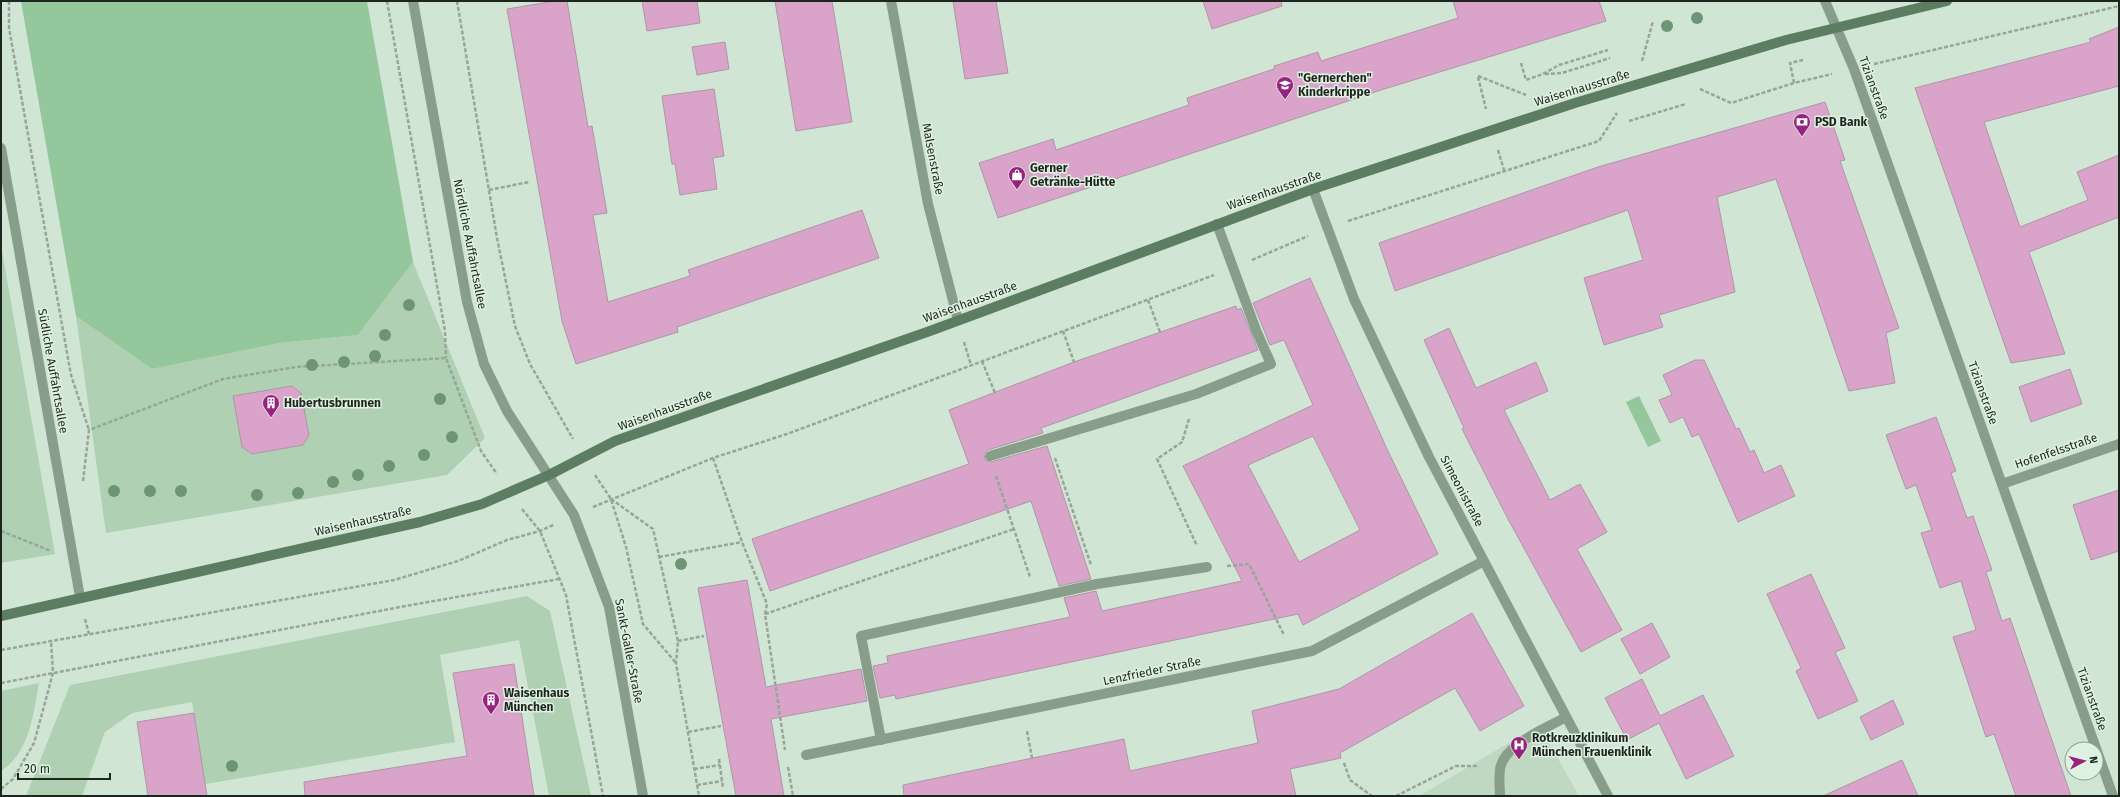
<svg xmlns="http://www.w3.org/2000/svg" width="2120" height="797" font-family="'Fira Sans',sans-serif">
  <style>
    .built { fill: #bed8c2 }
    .green { fill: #afd0b3 }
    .water { fill: #94c79c }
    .building { fill: #daa4ca; stroke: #ac97a5; fill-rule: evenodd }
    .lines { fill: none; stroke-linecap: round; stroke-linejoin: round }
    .path { stroke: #97a699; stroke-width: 2.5; stroke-dasharray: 4 2; stroke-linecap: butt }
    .lane { stroke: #889d8a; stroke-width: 10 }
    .street { stroke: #889d8a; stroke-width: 10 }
    .secondary { stroke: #5d7d62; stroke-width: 10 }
    .tree { fill: #6c9475 }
    .labels { text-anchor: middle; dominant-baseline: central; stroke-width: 3; stroke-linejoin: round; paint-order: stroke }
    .poi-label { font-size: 12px; font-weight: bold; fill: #1e251f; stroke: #dff2e1; text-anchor: start }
    .street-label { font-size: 12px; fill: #1e251f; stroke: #dff2e1 }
  </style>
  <rect width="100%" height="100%" fill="#d1e5d4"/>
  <path class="built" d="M1539,725L1579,796H1419Z"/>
  <path class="green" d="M1,245L55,554L1,563Z
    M413,262L485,438L447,475L106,533L76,316L152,369L280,343L358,335Z
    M527,596L550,611L591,796H549L519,640L440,655L455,742L205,784L192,702L132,713L105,732L82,796H26L70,685Z
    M39,683C33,715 30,752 1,771V691Z"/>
  <path class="water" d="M21,1H367L413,262L358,335L280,343L152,369L76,316Z
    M1639,396L1661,441L1648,447L1626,402Z"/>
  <path class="building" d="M555,1H567L588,127L592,126L607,213L593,215L608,302L690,276L688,270L862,210L879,258L677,327L678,332L576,364L562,321L507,9Z
    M642,1H697L700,23L647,31Z
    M775,1H832L852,122L796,131Z
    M953,1H996L1008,73L965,79Z
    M1203,1H1281L1282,6L1212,29Z
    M1453,1H1599L1606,21L1381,90L998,218L979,163L1053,139L1056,150L1189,105L1187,98L1274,69V66L1318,52L1321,61L1458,18Z
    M2119,27V86L1984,122L2020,227L2088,200L2077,172L2119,155V217L2029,252L2065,354L2011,363L1915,88L2091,42L2089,39Z
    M725,42L729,69L697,75L692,47Z
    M714,89L724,156L713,158L717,189L680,195L675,164H672L662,96Z
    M1825,102L1845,160L1840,161L1899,328L1886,333L1895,383L1849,391L1776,179L1717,197L1735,292L1659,315L1663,327L1604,345L1584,278L1643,260L1628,210L1395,291L1379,243L1598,167Z
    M1310,278L1387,449L1438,554L1303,625L1298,614L896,699L895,695L880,698L873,666L888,663L887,656L1070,617L1064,598L1096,591L1102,611L1242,581L1183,466L1313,405L1284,340L1270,345L1253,303ZM1313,436L1360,530L1299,562L1248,465Z
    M1236,306L1237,310L1241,308L1258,350L1041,428L1043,433L988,450L984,454L985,460L991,462L1047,446L1091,579L1059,586L1031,501L770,591L752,539L969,464L949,410L1074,362Z
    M1449,328L1476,388L1536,362L1548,391L1504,410L1550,500L1580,484L1607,532L1577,549L1622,630L1581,652L1508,519L1462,429L1464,428L1424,340Z
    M1695,360H1704L1736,429L1739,428L1750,452L1754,450L1764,473L1781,465L1795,496L1738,522L1699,434L1692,437L1683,417L1670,423L1659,400L1672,395L1663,375Z
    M2070,369L2082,404L2031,422L2019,387Z
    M292,386L301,393L309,435L303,445L252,454L242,447L233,396Z
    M1936,417L1956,471L1951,473L1967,518L1973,516L1992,570L1986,572L2002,621L2010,618L2071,796H2016L1994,734L1986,737L1953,637L1976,630L1961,581L1940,588L1921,533L1932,530L1916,485L1906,489L1886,435Z
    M2119,490V551L2091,560L2073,505Z
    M1811,574L1845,648L1835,652L1858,701L1818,719L1796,671L1801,668L1767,594Z
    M747,580L766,687L861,669L867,701L771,719L784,796H736L698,588Z
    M1472,613L1524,706L1480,731L1455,688L1340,753L1341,758L1290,769L1296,796H904L903,785L1124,739L1130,771L1258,743L1252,711L1339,689Z
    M1652,623L1670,657L1640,674L1621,639Z
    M514,664L534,796H305L304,782L467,756L453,673Z
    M1642,679L1660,716L1703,695L1734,756L1686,779L1659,723L1627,740L1605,698Z
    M1893,700L1904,724L1871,740L1860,717Z
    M194,713L207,796H148L137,722Z
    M1902,760L1918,796H1823Z"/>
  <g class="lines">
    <path class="path" d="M9,1V28L71,375L89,430
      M387,1L445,331L446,358
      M457,1L497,238L515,326L530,364L573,439
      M1642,61L1653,21
      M1521,63L1526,80L1543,74L1559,65L1608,50
      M1874,64L2119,6
      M1545,74L1562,73L1610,58
      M1478,76L1526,95
      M1478,77L1486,109
      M1794,83L1790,63L1803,60
      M1700,89L1731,103L1794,83L1832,74
      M1629,121L1686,104
      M1498,150L1504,170
      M489,190L529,182
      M1348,221L1599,141L1617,113
      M1252,260L1308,236
      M1148,300L1160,332
      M1063,331L1074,362
      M964,342L971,365
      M982,361L995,393
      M1189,419L1182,442L1157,459L1197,546
      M713,458L742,542L767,604L765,614L785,750
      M1055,458L1091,565
      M595,475L611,499L626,547L643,624L676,663
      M996,476L1030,577
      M83,481L89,430L223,379L296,367L446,358L481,451L497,474
      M611,499L653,529L678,641L676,663L699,796
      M593,507L713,458L787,434L1214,275
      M522,509L540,531L566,595L603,796
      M1,531L51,551
      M659,557L742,542
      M1227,566L1249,564L1284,635
      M765,614L1014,529
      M85,619L89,634
      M678,641L704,636
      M1,650L394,580L458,561L507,540L540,531L555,524
      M1,683L400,607L559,579
      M1027,731L1032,758
      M688,732L721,726
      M719,759L723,788
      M1344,763L1350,780L1372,796
      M788,767L793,796
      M694,769L720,765
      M697,785L722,781
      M1,789L13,779L34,743L53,673L51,641
      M1396,796L1456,766H1479"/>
    <path class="lane" d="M990,456L1196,394L1271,364L1256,330L1217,224
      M881,740L861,636L1097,584L1207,567
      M1500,796C1500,787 1498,774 1501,765C1508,743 1547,728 1566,717"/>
    <path class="street" d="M413,1L467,302L484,364L507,411L574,515L609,607L643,796
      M891,1L928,204L958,320
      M1825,1L1854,69L2113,796
      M1,148L80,597
      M1313,189L1354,299L1429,457L1608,796
      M2002,484L2119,444
      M806,755L1312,651L1484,561"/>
    <path class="secondary" d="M1,616L420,522L482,504L549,475L615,441L930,331L1313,189L1575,103L1786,40L1947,1"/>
  </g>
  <g class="tree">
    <circle cx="1697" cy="18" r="6"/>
    <circle cx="1667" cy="26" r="6"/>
    <circle cx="409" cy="305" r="6"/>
    <circle cx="385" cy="335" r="6"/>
    <circle cx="375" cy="356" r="6"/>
    <circle cx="344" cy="362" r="6"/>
    <circle cx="312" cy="365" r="6"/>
    <circle cx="440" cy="399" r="6"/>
    <circle cx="452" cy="437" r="6"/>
    <circle cx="424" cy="455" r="6"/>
    <circle cx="389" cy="466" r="6"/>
    <circle cx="358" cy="475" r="6"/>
    <circle cx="333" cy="482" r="6"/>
    <circle cx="114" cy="491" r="6"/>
    <circle cx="150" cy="491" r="6"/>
    <circle cx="181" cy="491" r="6"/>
    <circle cx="298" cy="493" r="6"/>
    <circle cx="257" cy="495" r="6"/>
    <circle cx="681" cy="564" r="6"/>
    <circle cx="232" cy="766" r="6"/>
  </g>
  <defs>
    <symbol id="school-pin" viewBox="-11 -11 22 30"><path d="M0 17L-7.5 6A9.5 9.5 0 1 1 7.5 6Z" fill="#97227f" stroke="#dff2e1"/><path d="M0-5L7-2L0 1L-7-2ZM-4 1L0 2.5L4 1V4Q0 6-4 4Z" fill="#fff"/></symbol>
    <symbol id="bank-pin" viewBox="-11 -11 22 30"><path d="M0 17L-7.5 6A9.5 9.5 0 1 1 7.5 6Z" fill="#97227f" stroke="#dff2e1"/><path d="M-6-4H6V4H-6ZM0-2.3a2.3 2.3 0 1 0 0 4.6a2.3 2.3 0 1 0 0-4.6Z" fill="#fff"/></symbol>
    <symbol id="shop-pin" viewBox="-11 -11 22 30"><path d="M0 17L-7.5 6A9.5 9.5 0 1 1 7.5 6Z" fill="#97227f" stroke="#dff2e1"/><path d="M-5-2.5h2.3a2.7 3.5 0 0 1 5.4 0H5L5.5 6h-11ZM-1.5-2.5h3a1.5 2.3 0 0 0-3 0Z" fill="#fff"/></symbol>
    <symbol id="building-pin" viewBox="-11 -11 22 30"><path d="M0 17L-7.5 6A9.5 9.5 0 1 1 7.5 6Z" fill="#97227f" stroke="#dff2e1"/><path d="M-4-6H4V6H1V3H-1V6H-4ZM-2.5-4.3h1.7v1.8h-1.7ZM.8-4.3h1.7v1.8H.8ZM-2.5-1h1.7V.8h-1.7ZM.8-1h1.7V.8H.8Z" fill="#fff"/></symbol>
    <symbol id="hospital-pin" viewBox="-11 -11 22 30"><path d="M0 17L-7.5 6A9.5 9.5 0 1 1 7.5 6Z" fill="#97227f" stroke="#dff2e1"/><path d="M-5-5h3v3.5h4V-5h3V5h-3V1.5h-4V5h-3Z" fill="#fff"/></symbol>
  </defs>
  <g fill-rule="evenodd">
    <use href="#school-pin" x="1275" y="75" width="20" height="27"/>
    <use href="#bank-pin" x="1792" y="112" width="20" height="27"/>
    <use href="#shop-pin" x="1007" y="165" width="20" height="27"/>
    <use href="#building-pin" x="261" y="393" width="20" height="27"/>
    <use href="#building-pin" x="481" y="690" width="20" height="27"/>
    <use href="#hospital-pin" x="1509" y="735" width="20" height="27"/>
  </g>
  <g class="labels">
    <g class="poi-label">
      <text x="1298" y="78">"Gernerchen"<tspan x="1298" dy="14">Kinderkrippe</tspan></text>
      <text x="1815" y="122">PSD Bank</text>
      <text x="1030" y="168">Gerner<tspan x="1030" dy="14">Getränke-Hütte</tspan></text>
      <text x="284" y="403">Hubertusbrunnen</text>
      <text x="504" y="693">Waisenhaus<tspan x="504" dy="14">München</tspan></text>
      <text x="1532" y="738">Rotkreuzklinikum<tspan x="1532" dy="14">München Frauenklinik</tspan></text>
    </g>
    <g class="street-label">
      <text transform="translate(1582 88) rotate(-17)">Waisenhausstraße</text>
      <text transform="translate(1874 88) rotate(70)">Tizianstraße</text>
      <text transform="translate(933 159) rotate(79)">Malsenstraße</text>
      <text transform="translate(1274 190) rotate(-19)">Waisenhausstraße</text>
      <text transform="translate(470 244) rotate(79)">Nördliche Auffahrtsallee</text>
      <text transform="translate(970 302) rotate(-20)">Waisenhausstraße</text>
      <text transform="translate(53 371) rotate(80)">Südliche Auffahrtsallee</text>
      <text transform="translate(1983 393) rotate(70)">Tizianstraße</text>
      <text transform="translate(665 410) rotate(-20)">Waisenhausstraße</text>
      <text transform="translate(2056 451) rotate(-19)">Hofenfelsstraße</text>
      <text transform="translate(1462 491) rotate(62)">Simeonistraße</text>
      <text transform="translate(363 521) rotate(-13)">Waisenhausstraße</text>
      <text transform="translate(629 651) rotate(79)">Sankt-Galler-Straße</text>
      <text transform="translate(1152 671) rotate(-12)">Lenzfrieder Straße</text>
      <text transform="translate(2092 699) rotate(70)">Tizianstraße</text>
    </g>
  </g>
  <rect width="2120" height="797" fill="none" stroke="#1e251f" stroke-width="4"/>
  <g transform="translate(2084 761) rotate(83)"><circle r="19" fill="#dff2e1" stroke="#92a093"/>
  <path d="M0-3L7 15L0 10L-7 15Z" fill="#97227f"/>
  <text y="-6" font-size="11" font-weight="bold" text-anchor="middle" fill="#1e251f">N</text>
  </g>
  <path d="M18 773v6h92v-6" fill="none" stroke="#1e251f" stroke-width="2"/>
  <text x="24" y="773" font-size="12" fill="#1e251f" stroke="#dff2e1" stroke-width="3" paint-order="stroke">20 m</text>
</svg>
